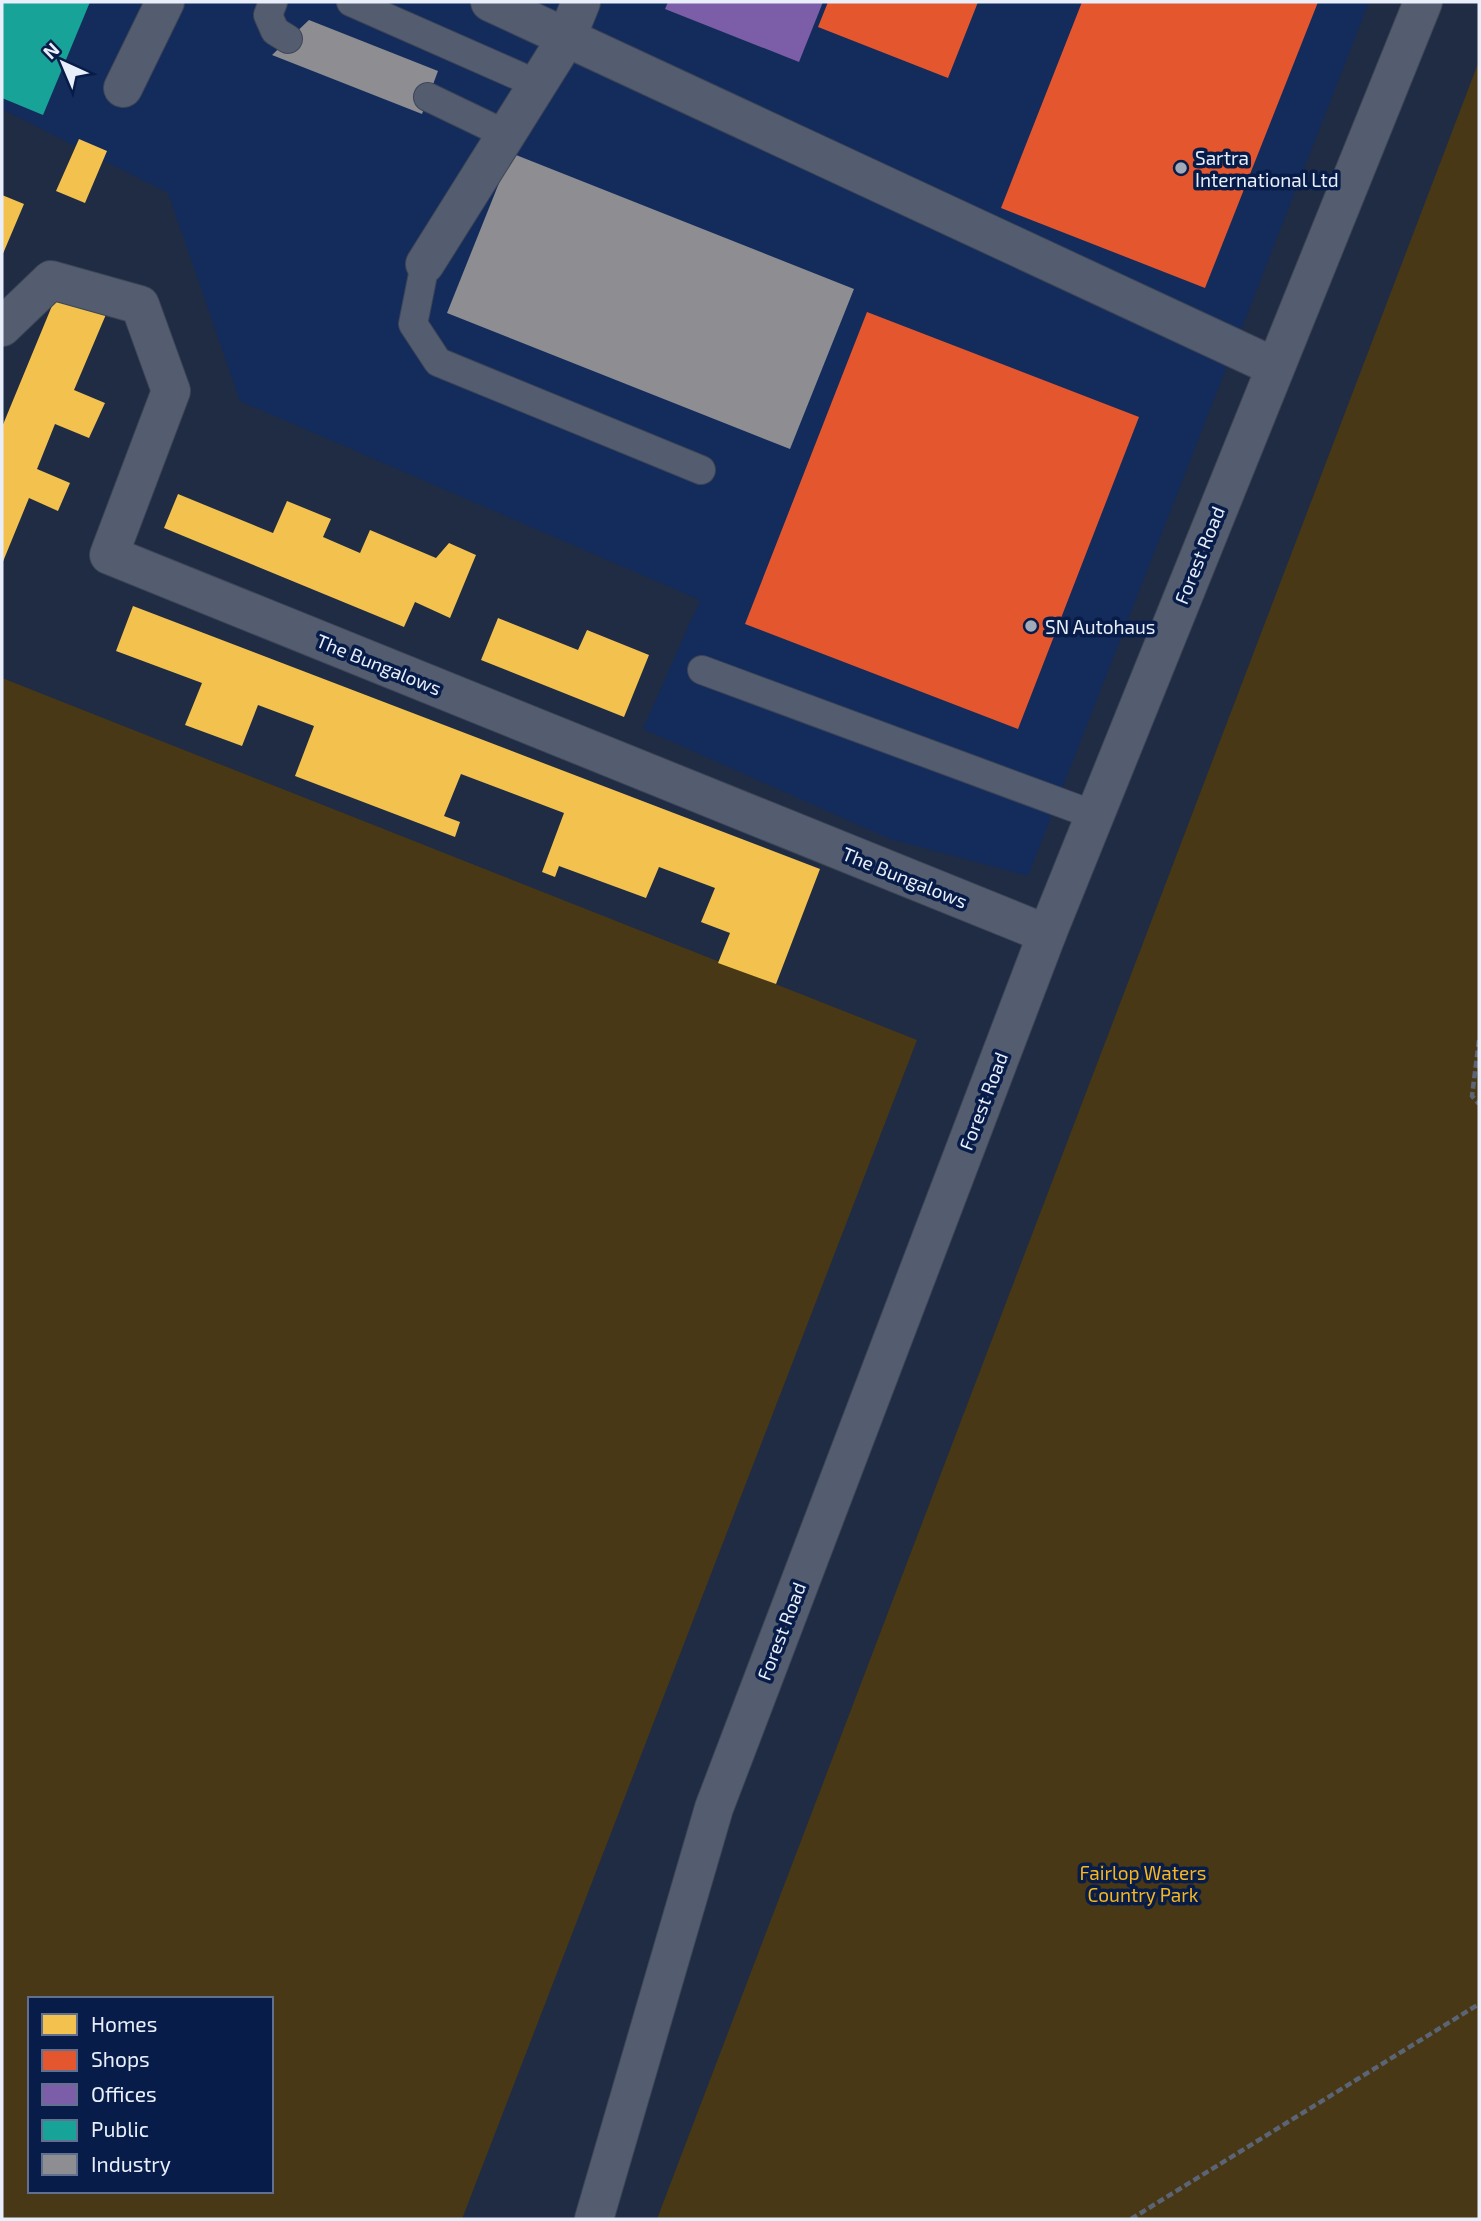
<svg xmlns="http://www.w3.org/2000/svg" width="1481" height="2221" font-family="'Exo 2',sans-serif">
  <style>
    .built { fill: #142c5b }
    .green { fill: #483816; fill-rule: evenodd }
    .homes { fill: #f2c14e }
    .shops { fill: #e4572e }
    .offices { fill: #7b5ea7 }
    .public { fill: #17a398 }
    .industry { fill: #8d8d92 }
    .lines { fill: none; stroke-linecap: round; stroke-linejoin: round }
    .lane-casing { stroke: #3d4557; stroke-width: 30 }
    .street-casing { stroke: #3d4557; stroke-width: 40 }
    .secondary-casing { stroke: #3d4557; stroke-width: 40 }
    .path { stroke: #5b6474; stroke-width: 4.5; stroke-dasharray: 7 3.5; stroke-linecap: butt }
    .lane { stroke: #545d6f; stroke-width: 28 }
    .street { stroke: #545d6f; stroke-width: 38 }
    .secondary { stroke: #545d6f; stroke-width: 38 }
    .poi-dot { fill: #a2aaba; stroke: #071c48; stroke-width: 2.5 }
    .labels { text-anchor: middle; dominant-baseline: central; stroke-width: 7; stroke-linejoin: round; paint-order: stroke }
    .poi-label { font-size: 19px; fill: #e8eefa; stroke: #071c48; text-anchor: start }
    .street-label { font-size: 19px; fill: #e8eefa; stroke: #071c48 }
    .park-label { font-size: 19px; fill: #f6b61e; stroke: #071c48 }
  </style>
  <rect width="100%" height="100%" fill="#1f2c44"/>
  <path class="built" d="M2,2H1369L1028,876L890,839L643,729L700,600L240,401L168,193L2,109Z"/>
  <path class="green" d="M1479,61V2219H657Z
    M2,678L917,1040L462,2219H2ZM30,1999H271V2191H30Z"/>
  <path class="homes" d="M79,139L107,151L85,203L56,191Z
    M2,195L24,204L2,256Z
    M61,284L110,305L74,390L105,403L89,438L55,424L37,469L70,483L58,511L29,498L2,564V427Z
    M178,494L273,533L287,501L331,519L323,537L360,553L370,530L436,558L449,543L476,555L450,618L415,602L404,627L164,528Z
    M133,606L820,869L776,984L718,963L730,933L701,922L715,888L659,867L646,898L559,866L555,877L542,872L564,813L461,774L444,816L460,822L455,837L295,776L314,726L258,705L242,746L185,725L202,683L116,651Z
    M498,618L578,650L587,630L649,655L624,717L481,660Z"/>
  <path class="shops" d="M828,2H978L948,78L818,27Z
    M1082,2H1318L1205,288L1001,208Z
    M867,312L1139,417L1018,729L745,624Z"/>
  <path class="offices" d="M668,2H823L799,62L665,9Z"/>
  <path class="public" d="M2,2H90L43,115L2,98Z"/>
  <path class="industry" d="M309,20L438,71L422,114L272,55Z
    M511,153L854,289L790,449L447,313Z"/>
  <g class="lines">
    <defs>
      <path id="lane" d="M273,2L268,15L275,31L288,39
        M351,2L537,84
        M428,97L507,135
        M425,264L413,324L438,362L701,470
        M702,670L1094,815"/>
      <path id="street" d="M490,2L1275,367
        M123,88L165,2
        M425,264L566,39L581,2
        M2,327L51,280L140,305L171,391L109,555L1047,934"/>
      <path id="secondary" d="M594,2219L714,1808L1047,934L1423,2"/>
    </defs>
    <use href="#lane" class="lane-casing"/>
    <use href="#street" class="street-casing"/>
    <use href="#secondary" class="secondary-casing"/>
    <path class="path" d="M1479,1040L1472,1096L1479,1104
      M1131,2219L1479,2004"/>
    <use href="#lane" class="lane"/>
    <use href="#street" class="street"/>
    <use href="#secondary" class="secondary"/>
  </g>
  <g class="poi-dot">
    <circle cx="1181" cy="168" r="7"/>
    <circle cx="1031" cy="626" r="7"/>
  </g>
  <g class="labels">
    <g class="poi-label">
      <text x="1195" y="157">Sartra<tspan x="1195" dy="22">International Ltd</tspan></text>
      <text x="1045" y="626">SN Autohaus</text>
    </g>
    <g class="street-label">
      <text transform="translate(1199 555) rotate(-68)">Forest Road</text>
      <text transform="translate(379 664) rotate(22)">The Bungalows</text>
      <text transform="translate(905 877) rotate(22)">The Bungalows</text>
      <text transform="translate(983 1101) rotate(-69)">Forest Road</text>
      <text transform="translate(781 1631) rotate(-69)">Forest Road</text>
    </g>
    <g class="park-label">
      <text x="1143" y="1872">Fairlop Waters<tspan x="1143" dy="22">Country Park</tspan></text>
    </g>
  </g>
  <rect width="1481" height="2221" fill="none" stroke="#e8eefa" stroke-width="7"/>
  <rect x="28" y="1997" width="245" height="196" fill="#071c48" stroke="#61708f" stroke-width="2"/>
  <rect x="42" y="2014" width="35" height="21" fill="#f2c14e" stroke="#61708f" stroke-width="2"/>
  <text x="91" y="2032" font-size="21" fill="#e8eefa">Homes</text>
  <rect x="42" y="2050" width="35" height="21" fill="#e4572e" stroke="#61708f" stroke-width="2"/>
  <text x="91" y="2067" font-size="21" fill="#e8eefa">Shops</text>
  <rect x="42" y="2084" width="35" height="21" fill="#7b5ea7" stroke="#61708f" stroke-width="2"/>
  <text x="91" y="2102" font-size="21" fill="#e8eefa">Offices</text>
  <rect x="42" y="2120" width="35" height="21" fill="#17a398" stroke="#61708f" stroke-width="2"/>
  <text x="91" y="2137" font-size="21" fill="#e8eefa">Public</text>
  <rect x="42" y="2154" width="35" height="21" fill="#8d8d92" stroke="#61708f" stroke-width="2"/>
  <text x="91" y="2172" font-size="21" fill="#e8eefa">Industry</text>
  <g transform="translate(63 63) rotate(316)" stroke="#071c48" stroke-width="5" paint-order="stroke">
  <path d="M0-5L12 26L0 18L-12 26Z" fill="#e8eefa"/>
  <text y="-10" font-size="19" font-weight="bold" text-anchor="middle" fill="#e8eefa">N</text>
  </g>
</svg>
